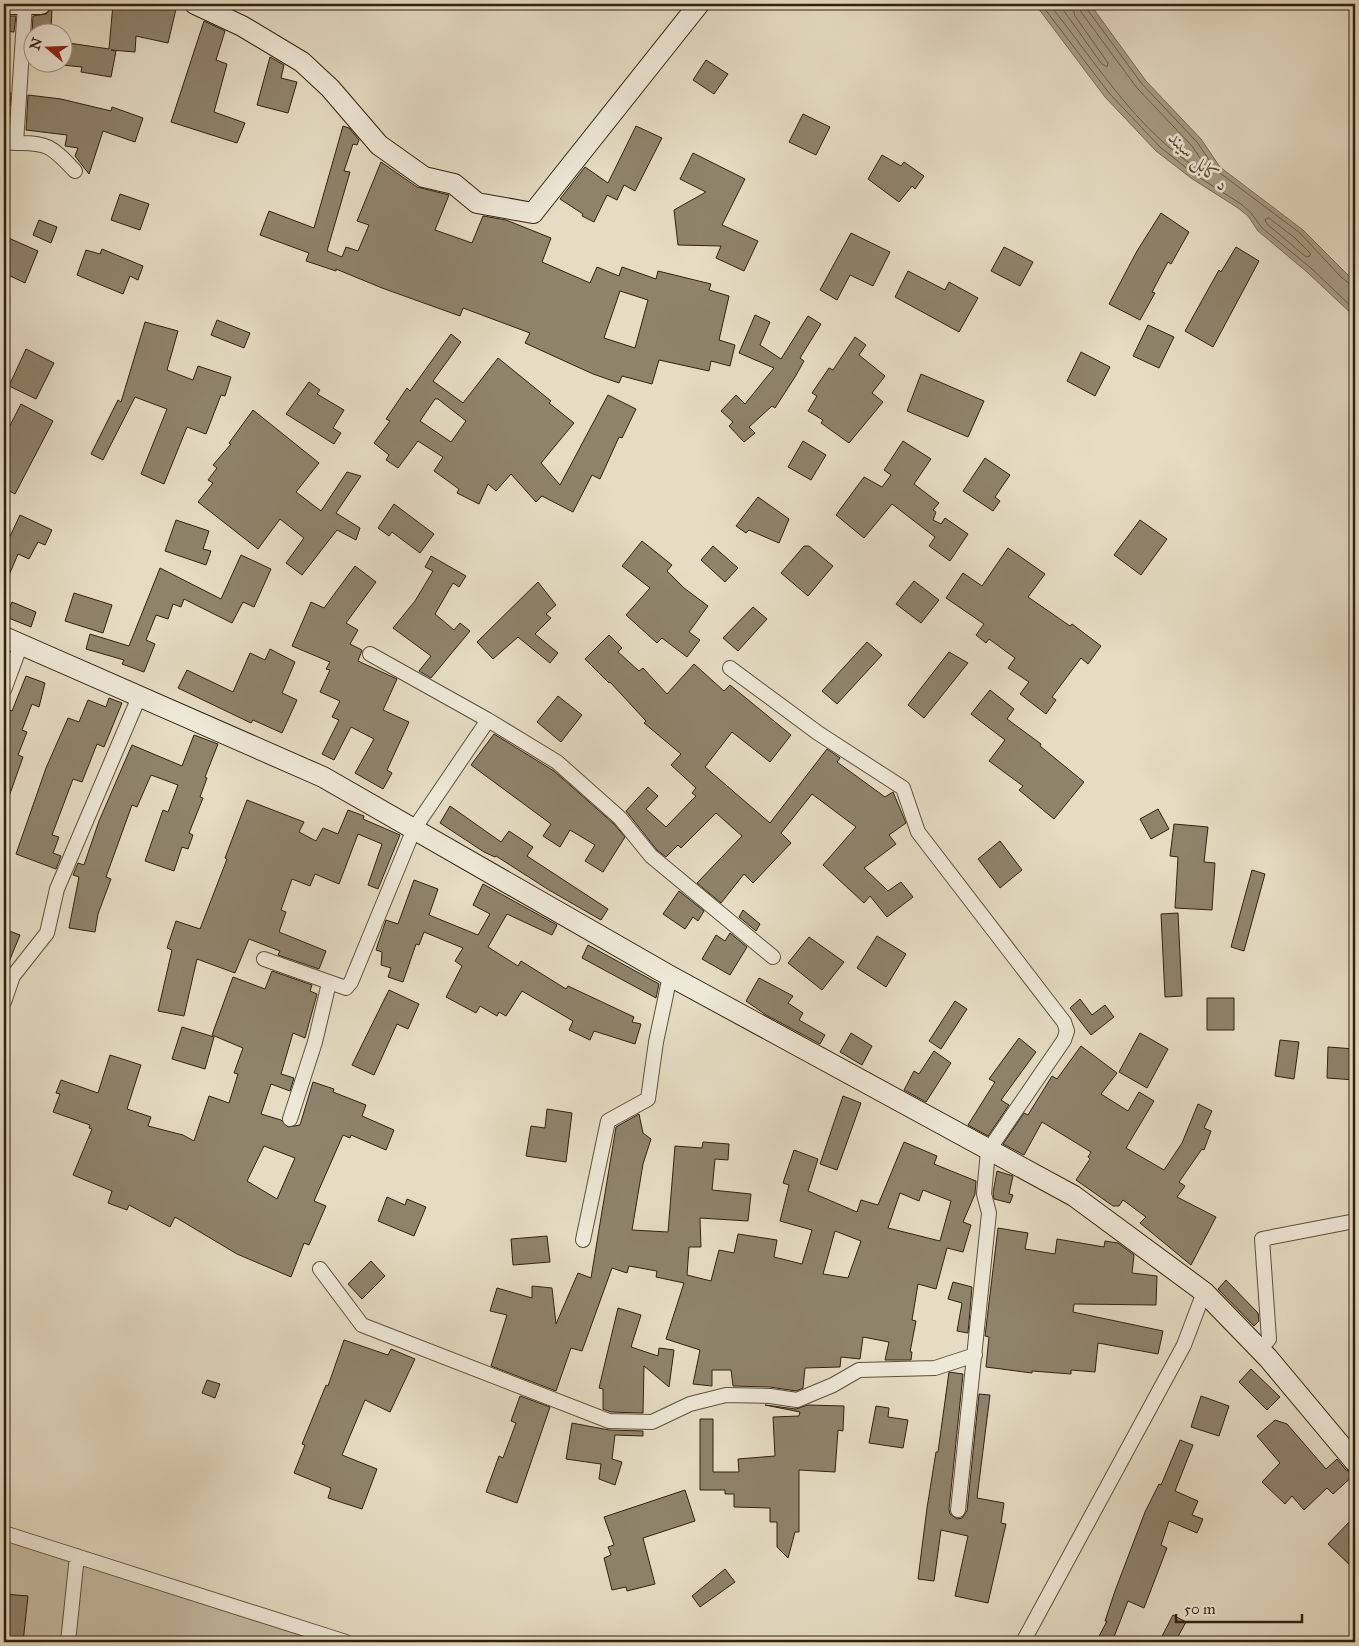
<svg xmlns="http://www.w3.org/2000/svg" width="1359" height="1646" font-family="'IM FELL Great Primer',Amiri,serif">
  <style>
    .green { fill: #c6bca4; stroke: #7c6f59 }
    .water { fill: #a89d85; stroke: #786c55 }
    .lines { fill: none; stroke-linecap: round; stroke-linejoin: round }
    .shore { stroke: #6c604a; stroke-width: 1 }
    .building { fill: #8f836c; stroke: #31220e; fill-rule: evenodd }
    .street-casing { stroke: #5e503b; stroke-width: 16 }
    .secondary-casing { stroke: #31220e; stroke-width: 22 }
    .street { stroke: #eee8d8; stroke-width: 14 }
    .secondary { stroke: #eee8d8; stroke-width: 20 }
    .labels { text-anchor: middle; dominant-baseline: central; stroke-width: 5; stroke-linejoin: round; paint-order: stroke }
    .water-label { font-size: 19px; font-style: italic; fill: #5b4d38; stroke: #eee8d8 }
  </style>
  <rect width="100%" height="100%" fill="#e5dcc3"/>
  <filter id="stains"><feTurbulence type="fractalNoise" baseFrequency=".004" numOctaves="4"/><feColorMatrix values="0 0 0 0 .2 0 0 0 0 .09 0 0 0 0 .02 0 0 0 .5 -.17"/></filter>
  <radialGradient id="worn" r=".72"><stop offset=".6" stop-color="#630" stop-opacity="0"/><stop offset="1" stop-color="#630" stop-opacity=".3"/></radialGradient>
  <path class="green" d="M4,1533L346,1642H4Z"/>
  <path class="water" d="M1035,4H1090L1146,81L1201,139L1220,167L1303,230L1355,282V317L1307,272L1258,231L1248,216L1238,208L1191,178L1156,151L1105,97Z"/>
  <g class="lines">
    <path class="shore" d="M1041,4L1109,93L1160,147L1194,174L1241,204L1251,213L1262,228L1311,268L1355,310
      M1049,4C1093,58 1130,121 1188,162C1194,166 1200,172 1207,173L1208,170L1192,146L1137,88L1081,12L1079,4
      M1059,4L1101,63L1107,67L1108,63L1075,16L1072,4
      M1086,4L1087,9L1142,84L1197,142L1216,170L1300,233L1341,277L1351,285L1355,286
      M1269,218L1295,238L1310,253V256L1306,257L1267,224L1265,220Z"/>
  </g>
  <path class="building" d="M113,4L146,7L147,4H154L176,9L168,43L136,36L135,52L111,50L116,51L111,77L81,72L82,67L62,65V42L109,49Z
    M52,8L51,32H32V35L33,16L46,14Z
    M4,16H16L14,32L4,31Z
    M204,21L225,31L216,60L227,64L214,112L245,123L237,143L171,122Z
    M270,57L284,65L281,78L297,82L288,113L257,105Z
    M706,60L728,74L714,94L693,80Z
    M4,92L11,93L10,106L4,104Z
    M28,95L61,99L111,111L112,107L143,118L135,142L103,131L89,174L75,156L78,148L65,146L67,135L26,130Z
    M803,114L830,127L816,155L789,142Z
    M343,126L349,128L359,140L357,145L353,144L344,171L350,172L327,251L342,257L346,247L358,251L369,225L357,221L381,162L417,187L449,195L435,230L472,243L483,216L506,220L551,238L542,262L590,283L597,267L619,276L622,267L656,279L658,271L711,284L709,290L729,296L719,340L735,345L730,366L711,361L709,371L659,360L652,384L622,376L619,383L593,374L525,343L530,333L463,308L460,316L382,288L336,269V271L306,261L309,253L260,235L269,211L314,228ZM620,291L648,300L635,348L604,338Z
    M636,126L662,138L635,191L624,185L617,200L607,195L594,222L582,216L583,214L560,199L585,167L608,183Z
    M693,153L745,179L722,225L758,241L744,271L716,258L721,246L678,245L674,210L706,192L680,179Z
    M882,155L901,166L904,162L924,176L915,189L912,186L899,202L868,179Z
    M120,194L149,204L140,230L111,220Z
    M1161,213L1189,232L1171,264L1168,262L1152,292L1155,293L1140,320L1109,304L1137,251Z
    M39,220L57,227L51,243L33,235Z
    M851,233L890,252L873,286L850,275L837,300L820,290Z
    M4,236L38,251L25,283L4,273Z
    M1004,247L1033,262L1020,286L991,271Z
    M1236,247L1259,261L1213,347L1185,331L1219,270L1221,272Z
    M102,249L143,266L138,280L130,276L123,294L77,275L86,250L100,254Z
    M908,271L945,290L949,282L978,298L959,332L895,297Z
    M755,315L770,322L760,345L781,359L808,316L821,324L800,358L804,361L795,377L775,408L772,406L749,427L755,433L744,442L729,426L733,422L721,411L736,395L745,404L774,368L739,353Z
    M217,320L250,333L244,348L211,335Z
    M145,322L178,331L167,370L193,380L198,366L231,377L225,396L221,395L206,434L187,427L164,484L141,474L167,409L135,397L103,460L91,454L118,400L121,402Z
    M1148,325L1174,337L1159,368L1133,356Z
    M451,334L461,342L433,381L463,403L498,358L551,401L549,403L574,423L541,463L560,485L608,395L636,409L622,438L619,437L600,479L592,475L573,512L542,496L536,502L511,474L496,491L488,484L479,504L457,493L459,489L434,471L443,457L418,441L398,468L386,460L389,455L374,443L390,421L386,419L407,388L410,391ZM435,399H438L466,421L451,442L420,421Z
    M855,337L866,345L859,355L885,376L872,393L883,402L849,443L821,423L823,420L808,411L817,396L812,393L829,368L833,370Z
    M26,349L54,363L36,399L9,386Z
    M1081,352L1110,367L1095,396L1067,381Z
    M921,374L984,401L968,437L907,411Z
    M309,382L320,390L317,394L344,410L333,428L341,433L334,444L286,414Z
    M21,404L53,421L15,494L4,488V437Z
    M253,410L319,463L296,492L321,511L347,472L361,476L336,513L360,528L356,540L337,530L302,575L286,563L304,538L280,519L258,549L198,502L213,483L208,480L217,468L213,465L231,444L229,443Z
    M803,441L826,455L811,480L788,467Z
    M903,441L931,459L914,484L939,503L933,510L936,512L933,520L941,524L945,518L968,534L950,561L929,546L935,537L892,504L864,538L836,515L864,477L882,487L891,475L884,470Z
    M985,458L1010,475L995,497L1000,501L993,511L963,491Z
    M758,497L789,519L779,543L749,530L746,533L736,526Z
    M394,504L434,534L420,553L392,532L389,536L378,528Z
    M20,515L52,530L45,545L38,542L29,559L18,554L4,587V549Z
    M176,520L209,531L203,549L211,551L206,565L165,551Z
    M1140,520L1167,539L1141,575L1114,555Z
    M642,541L672,565L667,571L684,588L708,606L689,632L700,640L687,657L662,638L657,643L626,615L650,588L622,566Z
    M713,546L738,568L725,582L701,560Z
    M804,546H809L833,566L808,596L781,573Z
    M1008,548L1045,574L1028,597L1070,626L1072,624L1101,646L1088,664L1081,658L1052,697L1056,700L1046,714L1020,694L1029,682L1008,668L1015,658L989,639L986,643L976,635L984,624L946,598L963,573L982,586Z
    M241,555L271,569L254,607L243,602L232,623L184,599L181,607L173,604L168,619L156,615L146,640L155,644L144,672L122,664L124,660L86,649L90,634L129,646L160,568L221,599Z
    M431,556L466,576L459,587L453,583L435,614L454,630L460,623L470,631L431,678L419,671L431,656L393,628L415,601L433,571L425,567Z
    M355,566L376,582L346,623L358,630L350,644L362,650L358,661L397,679L383,710L409,722L387,770L392,773L383,789L355,773L374,739L351,727L334,760L322,754L339,720L332,717L340,701L320,692L330,670L326,669L330,662L292,646L311,602L324,608Z
    M914,581L939,600L921,623L896,604Z
    M538,582L556,605L546,614L551,618L535,634L558,653L550,663L518,637L493,659L477,642Z
    M74,593L112,605L103,633L65,621Z
    M12,602L36,612L31,627L6,617Z
    M753,607L767,619L738,651L723,638Z
    M609,635L622,648L618,652L639,671L643,668L667,694L694,664L724,691L730,685L791,735L770,762L732,732L705,767L770,823L827,749L840,758L837,762L885,797L893,792L906,823L889,835L896,844L864,868L888,891L901,882L913,897L887,917L870,896L864,903L823,865L856,827L812,794L781,833L791,843L753,883L744,874L721,903L697,883L742,836L716,813L681,848L678,845L666,857L657,850L626,811L648,787L658,796L646,809L666,827L696,796L692,793L696,788L671,765L681,754L644,723L646,721L610,682L609,683L585,659Z
    M867,642L882,655L837,704L822,691Z
    M270,649L295,662L282,693L297,700L282,733L253,720L251,723L178,688L187,670L233,692L250,653L265,660Z
    M949,652L968,663L924,718L908,705Z
    M26,676L45,683L39,707L32,704L22,730L27,732L18,755L23,757L6,805H4V708L12,711Z
    M990,690L1014,709L1007,719L1041,744L1040,746L1084,782L1054,819L1019,790L1023,786L989,761L1005,740L971,714Z
    M558,696L582,715L561,742L537,722Z
    M109,698L122,703L104,747L97,744L82,782L73,779L52,835L59,837L53,853L61,856L56,869L16,854L46,768L68,718L79,722L88,700L106,707Z
    M494,734L554,771L614,824L625,837L603,872L585,861L595,845L570,830L560,847L543,836L551,824L471,765Z
    M194,735L218,744L205,777L207,778L200,797L203,798L189,833L193,835L188,849L182,847L174,871L145,861L163,810L168,812L178,785L151,775L137,807L132,805L106,877L111,879L98,914L95,932L69,928L79,877L73,875L78,863L84,865L99,821L132,745L182,766Z
    M247,800L304,822L299,832L316,841L323,828L338,834L348,810L364,816L363,819L400,835L378,889L368,885L382,844L358,834L339,884L315,874L310,886L292,879L281,910L286,912L279,932L326,951L319,969L278,955L280,951L249,939L235,973L197,959L184,1016L158,1011L172,950L167,948L176,921L200,929L227,859L225,858Z
    M450,806L501,842L509,831L533,847L527,856L608,909L601,920L549,890L496,856L495,857L484,852L440,823Z
    M1158,809L1169,829L1151,839L1140,819Z
    M1174,824L1208,827L1204,862L1215,863L1212,910L1175,908L1178,857L1170,856Z
    M1000,841L1022,870L1000,888L978,859Z
    M1252,870L1265,874L1244,951L1231,947Z
    M414,880L438,889L429,915L478,935L490,914L473,905L483,884L557,925L552,935L507,914L488,947L518,966L521,961L566,989L568,986L634,1017L632,1022L641,1024L635,1044L594,1031L590,1040L569,1030L573,1021L522,991L506,1016L499,1012L497,1016L480,1006L476,1013L446,997L462,966L455,961L463,948L424,932L419,945L416,944L403,982L388,977L391,968L381,965L382,952L376,950L386,920L398,924Z
    M679,891L704,911L698,921L693,917L685,929L663,914Z
    M743,910L760,924L756,931L739,917Z
    M1178,913L1182,996L1165,997L1161,914Z
    M4,929L20,935L4,974Z
    M730,933L747,947L730,975L702,959L716,935L725,941Z
    M877,936L906,954L886,987L857,968Z
    M809,937L844,962L822,990L788,963Z
    M588,945L659,984L656,998L582,958Z
    M272,971L312,985L310,991L317,994L305,1038L293,1033L281,1074L294,1078L290,1091L271,1084L261,1114L281,1120L288,1127L300,1125L313,1082L334,1089L333,1092L366,1105L362,1116L394,1130L386,1150L351,1135L350,1138L343,1135L314,1201L326,1206L309,1245L304,1243L291,1277L237,1254L175,1217L170,1227L129,1205L127,1210L108,1203L112,1191L73,1175L92,1129L89,1128L90,1125L53,1112L60,1094L56,1093L61,1080L98,1093L110,1055L141,1065L127,1109L151,1117L148,1126L183,1135L194,1141L209,1096L229,1103L238,1074L234,1073L243,1048L212,1035L233,977L265,989ZM264,1146L295,1158L277,1199L247,1181Z
    M759,978L793,996L788,1003L803,1013L799,1020L825,1035L820,1044L766,1015L746,1001Z
    M389,990L419,1004L408,1029L397,1024L374,1075L352,1065Z
    M1207,998H1234V1030H1207Z
    M1080,999L1092,1015L1105,1005L1114,1017L1091,1035L1070,1008Z
    M955,1001L967,1009L941,1049L929,1041Z
    M182,1027L214,1037L205,1069L172,1059Z
    M851,1033L872,1046L862,1065L840,1052Z
    M1140,1033L1168,1049L1147,1088L1119,1072Z
    M1019,1038L1036,1052L1001,1100L1009,1105L988,1136L968,1125L995,1082L989,1079Z
    M1280,1040L1299,1042L1294,1079L1275,1076Z
    M1081,1046L1117,1073L1101,1094L1128,1111L1139,1092L1154,1101L1126,1148L1164,1170L1182,1143L1198,1104L1212,1111L1204,1128L1211,1131L1204,1150L1202,1149L1179,1182L1185,1186L1177,1197L1216,1217L1191,1265L1140,1223L1146,1217L1123,1200L1119,1206H1113L1076,1180L1090,1159L1088,1157L1091,1152L1042,1122L1024,1155L1003,1144L1024,1113L1028,1115L1052,1076L1057,1079Z
    M1328,1047L1355,1049V1080L1327,1078Z
    M934,1051L951,1063L926,1102L904,1090L914,1071L919,1074Z
    M843,1096L861,1103L837,1170L820,1164Z
    M547,1109L572,1113L566,1162L526,1156L531,1126L545,1128Z
    M639,1114L643,1133L651,1139L643,1164L632,1230L668,1232L675,1146L702,1148L703,1142L729,1144L728,1160L715,1159L712,1190L751,1194L748,1221L700,1218L701,1247H689L687,1275L711,1281L719,1250L734,1253L738,1234L777,1240L774,1257L802,1264L812,1230L780,1221L789,1185L783,1183L794,1150L818,1159L808,1191L857,1212L861,1200L878,1205L904,1142L937,1156L934,1164L976,1181L975,1194L963,1222L971,1225L963,1252L947,1248L936,1289L918,1284L912,1320L916,1321L910,1352H912L911,1360H885L889,1342L863,1337L860,1359L841,1357L840,1367L805,1368L803,1388L796,1391L770,1387L733,1386L731,1370H712V1386L693,1384L700,1350L666,1339L684,1283L656,1277L657,1271L629,1266L627,1273L612,1268L582,1351L571,1348L556,1391L491,1366L507,1315L490,1311L497,1288L532,1298V1286L552,1288L556,1324L578,1273L591,1278L616,1127ZM923,1190L951,1201L940,1241L888,1228L900,1193L919,1201ZM835,1231L861,1241L848,1278L823,1274Z
    M997,1171L1013,1176L1009,1194L1013,1195L1010,1203L994,1199L993,1193Z
    M387,1197L405,1205L407,1199L426,1207L414,1236L378,1221Z
    M998,1228L1028,1233L1025,1249L1055,1254L1057,1239L1104,1247L1105,1241L1118,1243L1134,1255L1132,1273L1157,1276L1156,1305L1074,1304L1073,1312L1163,1331L1158,1354L1098,1343L1095,1372L1071,1370V1374L1032,1371V1373L986,1367L989,1337L985,1336Z
    M547,1236L550,1262L513,1265L511,1239Z
    M371,1261L385,1276L362,1299L348,1284Z
    M1226,1280L1258,1313L1259,1321L1254,1326L1218,1289Z
    M953,1282L972,1287L968,1333L957,1331L962,1303L948,1299Z
    M618,1308L641,1315L631,1347L658,1356L659,1348L674,1350L669,1387L644,1366L643,1413L611,1412L603,1409V1389L599,1388Z
    M344,1340L388,1355L391,1349L415,1359L390,1412L365,1400L342,1455L377,1469L362,1509L328,1498L331,1488L294,1473L305,1445L302,1444L326,1385L328,1386Z
    M1251,1369L1280,1397L1267,1410L1239,1382Z
    M949,1372L963,1374L949,1509L950,1514L957,1519L962,1518L967,1511L979,1394L990,1395L977,1498L1004,1503L1001,1523L1006,1524L988,1603L955,1596L968,1536L941,1530L934,1581L918,1579L927,1508L936,1452H938Z
    M207,1380L220,1384L215,1398L202,1393Z
    M520,1396L550,1407L517,1503L486,1492L499,1456L503,1458L516,1423L511,1421Z
    M1201,1396L1229,1406L1219,1436L1191,1427Z
    M765,1405L796,1409L808,1405L844,1406L843,1431L838,1430L835,1472L799,1470V1532H795L788,1558L777,1547V1522H770V1508L734,1507V1494H725V1490H700V1419H713V1472H739L738,1459L775,1456L773,1417L799,1416L800,1412Z
    M876,1406L889,1408L888,1417L908,1420L903,1448L869,1443Z
    M1275,1420L1287,1424L1326,1469L1337,1459L1346,1470L1355,1474L1333,1494L1327,1488L1304,1510L1292,1496L1285,1504L1262,1482L1280,1463L1257,1436Z
    M572,1423L609,1430L643,1431V1436L615,1435L612,1459L622,1462L615,1485L599,1479L601,1464L566,1459Z
    M1180,1440L1193,1445L1175,1491L1198,1501L1192,1515L1203,1519L1197,1533L1169,1521L1161,1545L1167,1548L1144,1608L1128,1601L1112,1642H1096L1107,1621H1105L1115,1591L1145,1512L1159,1484L1161,1485Z
    M685,1490L695,1521L643,1538L655,1584L627,1591L626,1587L612,1590L604,1558L611,1555L608,1547L614,1545L604,1517Z
    M1355,1516V1570L1328,1544Z
    M725,1569L735,1582L700,1607L692,1596Z
    M4,1594L28,1596L23,1642H4Z
    M1173,1615L1186,1622L1175,1642H1159Z"/>
  <g class="lines">
    <defs>
      <path id="street" d="M4,142L16,143L25,5
        M16,143C49,142 53,148 75,171
        M370,654L488,720L557,762L620,818L651,856L773,957
        M730,668L818,733L903,788L918,832L1064,1022L1067,1031L1064,1040L988,1151L984,1194L989,1213L958,1510
        M4,690L21,644
        M264,959L346,988L351,982L414,829L488,720
        M4,1002L13,976L47,933L57,889L139,697
        M290,1119L315,1042L329,983
        M583,1240L608,1121L648,1099L656,1042L670,976
        M320,1269L362,1325L609,1421L652,1422L690,1404L726,1395L770,1396L797,1400L833,1385L859,1370L935,1368L975,1355
        M1260,1350L1269,1339L1262,1239L1355,1221
        M4,1533L346,1642
        M68,1642L77,1556
        M1023,1642L1184,1345L1204,1292"/>
      <path id="secondary" d="M4,4H41
        M195,4L242,26L302,62L330,88L379,145L424,177L454,184L477,203L533,213L699,4
        M4,637L323,777L670,976L1074,1196L1204,1292L1268,1358L1355,1462"/>
    </defs>
    <use href="#street" class="street-casing"/>
    <use href="#secondary" class="secondary-casing"/>
    <use href="#street" class="street"/>
    <use href="#secondary" class="secondary"/>
  </g>
  <g class="labels">
    <g class="water-label">
      <text transform="translate(1199 161) rotate(44)">د کابل سيند</text>
    </g>
  </g>
  <rect width="1359" height="1646" fill="none" stroke="#e5dcc3" stroke-width="20"/>
  <rect x="5" y="5" width="1349" height="1636" fill="none" stroke="#31220e" stroke-width="2.5"/>
  <rect x="10" y="10" width="1339" height="1626" fill="none" stroke="#31220e"/>
  <g transform="translate(48 48) rotate(289)"><circle r="24" fill="#eee8d8" stroke="#a29987"/>
  <path d="M0-4L9 19L0 12L-9 19Z" fill="#8f2418"/>
  <text y="-8" font-size="14" font-weight="bold" text-anchor="middle" fill="#31220e">N</text>
  </g>
  <path d="M1176 1614v8h126v-8" fill="none" stroke="#31220e" stroke-width="2.5"/>
  <text x="1184" y="1614" font-size="15" fill="#31220e" stroke="#eee8d8" stroke-width="4" paint-order="stroke">50 m</text>
  <rect width="100%" height="100%" filter="url(#stains)"/>
  <rect width="100%" height="100%" fill="url(#worn)"/>
</svg>
